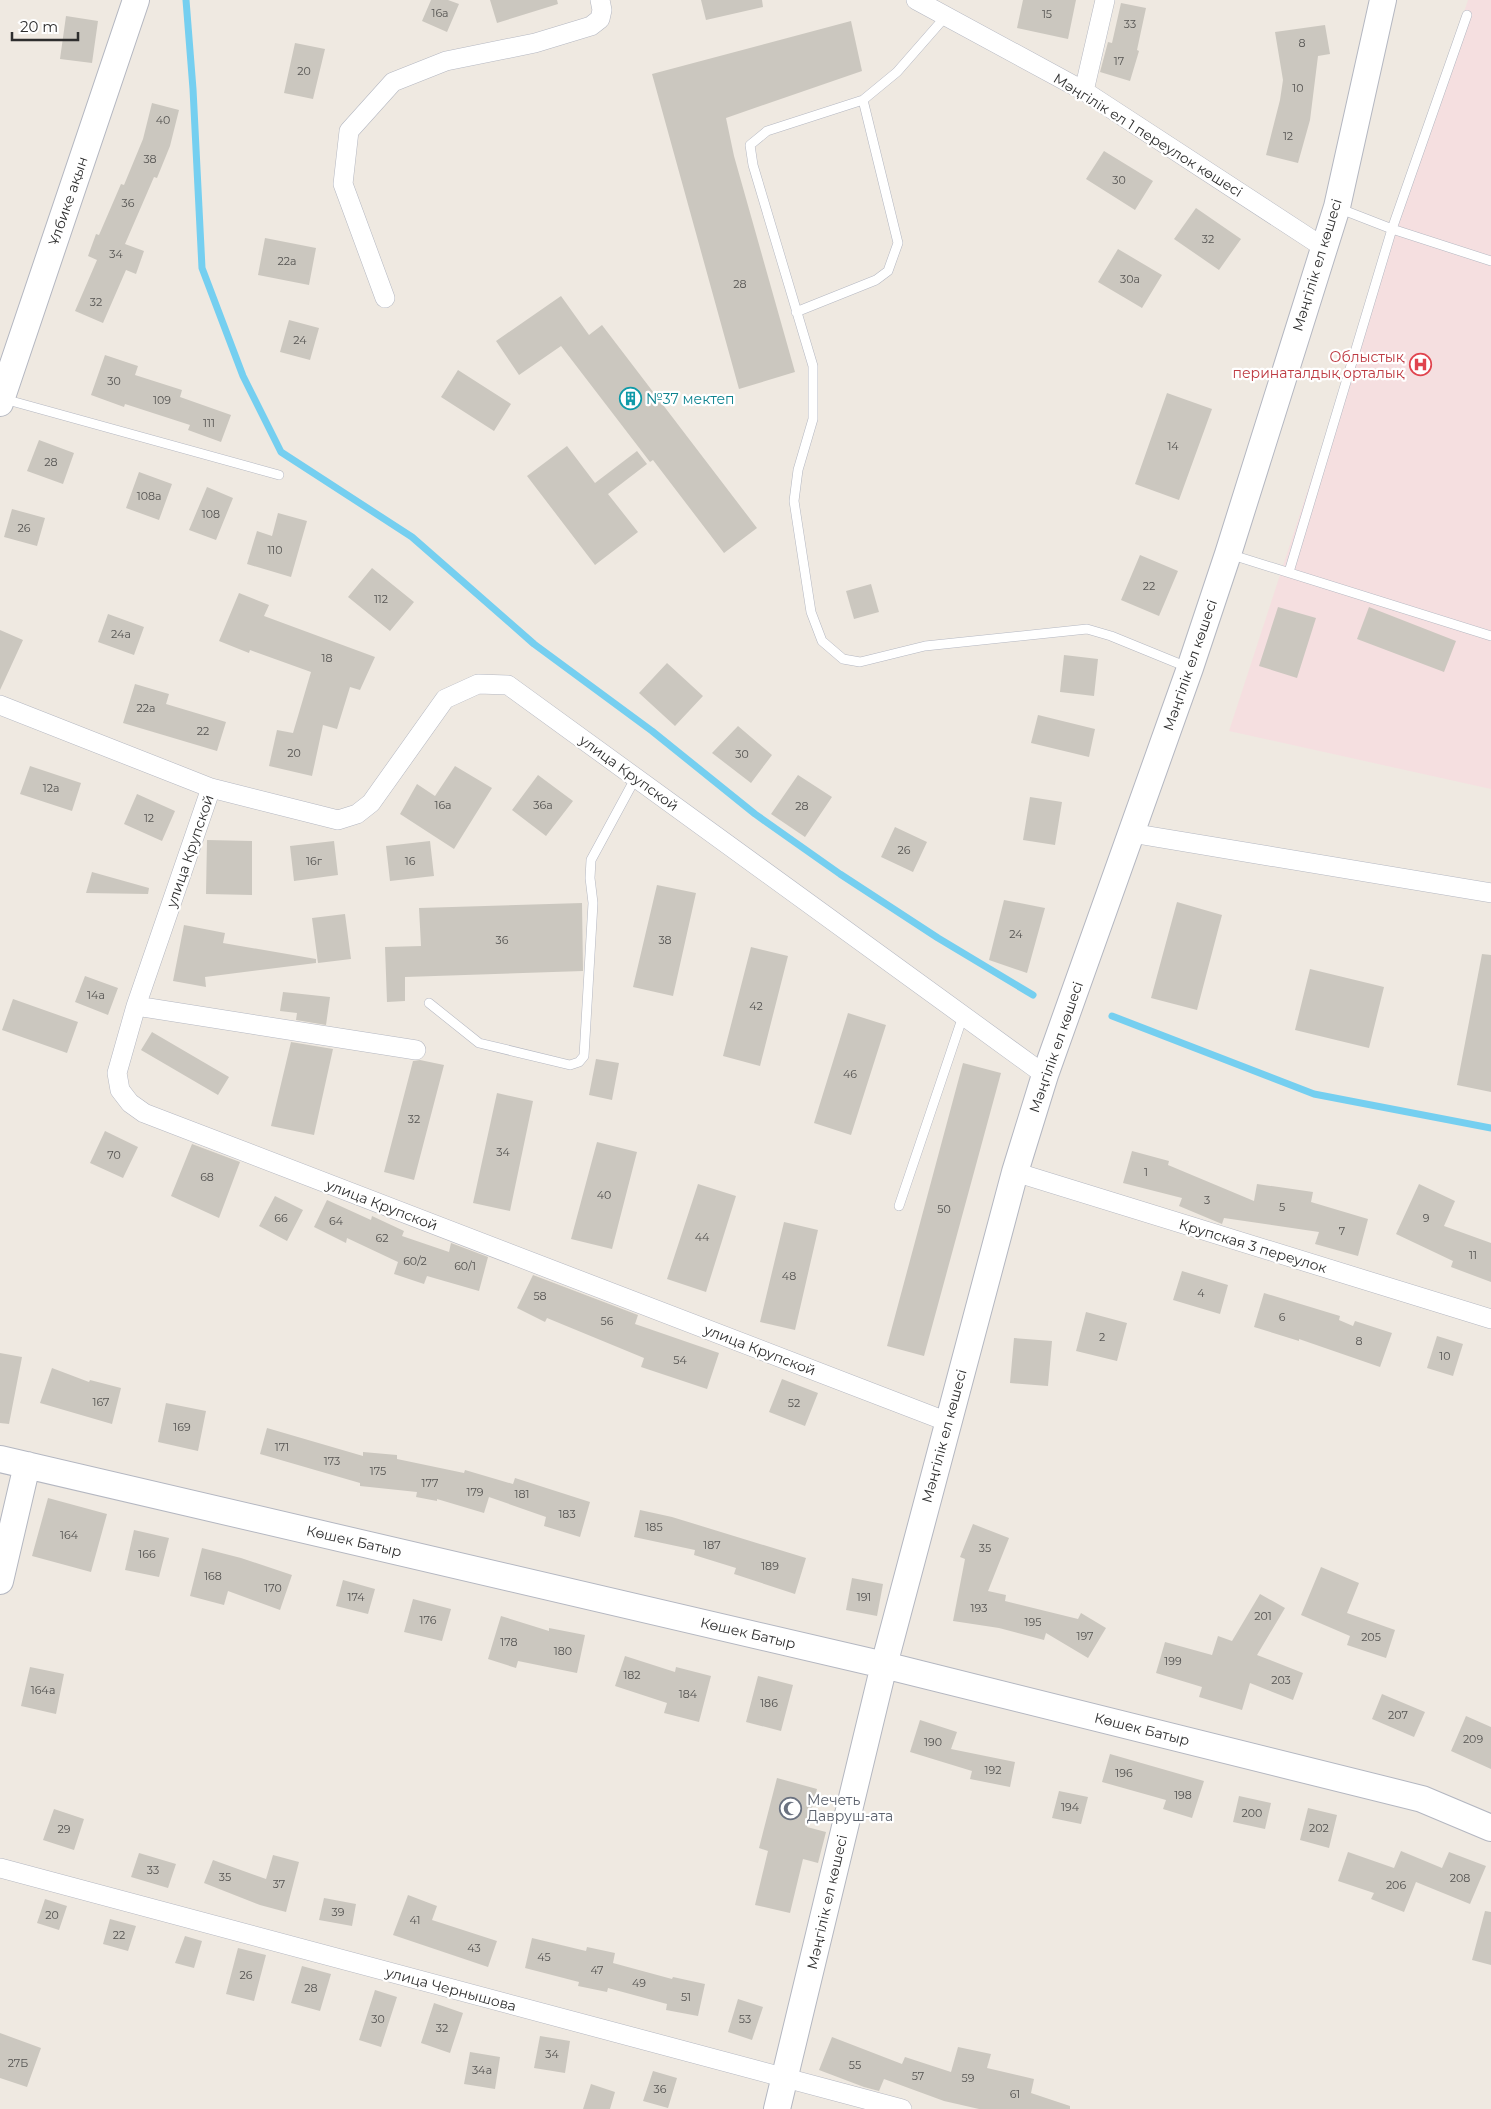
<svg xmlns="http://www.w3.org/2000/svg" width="1491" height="2109" font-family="Montserrat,sans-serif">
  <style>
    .medical { fill: #f5dfe0 }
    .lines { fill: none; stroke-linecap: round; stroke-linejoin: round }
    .stream { stroke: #75cff0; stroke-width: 7 }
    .building { fill: #cbc7bf }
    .lane-casing { stroke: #b4b7c1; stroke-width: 10 }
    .street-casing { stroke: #b4b7c1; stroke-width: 20 }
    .secondary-casing { stroke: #b4b7c1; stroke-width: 28 }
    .lane { stroke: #fff; stroke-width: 9 }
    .street { stroke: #fff; stroke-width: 19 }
    .secondary { stroke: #fff; stroke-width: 26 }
    .labels { text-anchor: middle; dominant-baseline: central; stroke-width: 4.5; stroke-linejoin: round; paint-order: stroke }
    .number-label { font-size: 11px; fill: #555452 }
    .street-label { font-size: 14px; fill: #2e2e2e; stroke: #fff }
    .health-label { font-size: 14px; fill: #be3a42; stroke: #fff; text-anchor: end }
    .culture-label { font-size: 14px; fill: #0d838f; stroke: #fff; text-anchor: start }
    .worship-label { font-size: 14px; fill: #5b616d; stroke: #fff; text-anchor: start }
  </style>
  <rect width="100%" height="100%" fill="#efe9e1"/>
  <path class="medical" d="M1468,0H1491V789L1229,731Z"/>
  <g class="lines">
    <path class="stream" d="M186,0L193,89L202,268L243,376L281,452L412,537L534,644L652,731L755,814L840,874L938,938L1033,995
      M1112,1016L1314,1094L1491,1128"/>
  </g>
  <path class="building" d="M431,0H448L459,4L447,32L422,21Z
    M490,0H557L558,4L497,23Z
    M701,0H762L763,7L706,20Z
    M1023,0H1076L1068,39L1017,28Z
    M1121,3L1146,8L1137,50L1139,51L1130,81L1100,72L1108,42L1112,43Z
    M66,16L98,21L92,63L60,59Z
    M851,21L862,71L726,118L734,156L795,372L739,389L652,74Z
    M1325,25L1330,54L1318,56L1310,120L1298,163L1266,155L1280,100L1283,80L1275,32Z
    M295,43L325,49L313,99L284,93Z
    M152,103L179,110L170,146L157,178L154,177L125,244L144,251L136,274L126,270L103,323L75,311L97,260L88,256L96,234L99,235L121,184L124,185L143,139Z
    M1104,151L1153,181L1135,210L1086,179Z
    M1196,208L1241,239L1219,270L1174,239Z
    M265,238L316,248L309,285L258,275Z
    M1118,249L1162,275L1142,308L1098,282Z
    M561,296L589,335L602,325L757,528L724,553L653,460L650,462L561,346L519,375L496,341Z
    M289,320L319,328L310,360L280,352Z
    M105,355L138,366L135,375L182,390L180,397L231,415L221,442L188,430L190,425L125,404L124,407L91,395Z
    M458,370L511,404L494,431L441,397Z
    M1167,393L1212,409L1179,500L1135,484Z
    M39,440L74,453L63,484L27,471Z
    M567,446L595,483L637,451L647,464L608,494L638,532L595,565L527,476Z
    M139,472L172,484L159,520L126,508Z
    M207,487L233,498L216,540L189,530Z
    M12,509L45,518L37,546L4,537Z
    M278,513L307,521L291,577L247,564L257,531L272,536Z
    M1140,555L1178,571L1159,616L1121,600Z
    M372,568L414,602L390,631L348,597Z
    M871,584L879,612L854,619L846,591Z
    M239,593L269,605L264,616L375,657L360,690L350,687L337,729L323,725L312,776L269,766L277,730L293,733L311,672L250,650L249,653L219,641Z
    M1278,607L1316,618L1297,678L1259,666Z
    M1369,607L1456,641L1444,672L1357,639Z
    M108,614L144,627L134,655L98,642Z
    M0,630L23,640L0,690Z
    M1064,655L1098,659L1094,696L1060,692Z
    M667,663L703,696L675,726L639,693Z
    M135,684L169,694L166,704L226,722L217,751L123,723Z
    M1038,715L1095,729L1089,757L1031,743Z
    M738,726L772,755L751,783L712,753Z
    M30,766L81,783L72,811L20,794Z
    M455,766L492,788L454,849L400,814L417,784L435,796Z
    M538,775L573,801L546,836L512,810Z
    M798,775L832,797L805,837L771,814Z
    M137,794L175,811L162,841L124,824Z
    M1030,797L1062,802L1055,845L1023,840Z
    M895,827L927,842L913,872L881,857Z
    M207,840L252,841V895L206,894Z
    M334,841L338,875L294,881L290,846Z
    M430,841L434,876L390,881L386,846Z
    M92,872L149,888L148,894L86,893Z
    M657,885L696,893L673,996L633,987Z
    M1004,900L1045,908L1027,973L989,960Z
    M1177,902L1222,915L1197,1010L1151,998Z
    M582,903L583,971L405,977V1001L387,1002L385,947L421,946L419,908Z
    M345,914L351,959L318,963L312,918Z
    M184,925L225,933L223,943L316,959V963L205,977L206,987L173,981Z
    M751,947L788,956L760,1066L723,1056Z
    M1482,954L1491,955V1092L1457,1085Z
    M1310,969L1384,987L1369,1048L1295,1030Z
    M85,976L118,988L108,1015L75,1002Z
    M283,992L330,997L326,1025L296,1020L297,1013L280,1011Z
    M13,999L78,1022L67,1053L2,1030Z
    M848,1013L886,1025L851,1135L814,1123Z
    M152,1032L229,1077L218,1095L141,1050Z
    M291,1042L333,1049L314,1135L271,1126Z
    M596,1059L619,1063L612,1100L589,1095Z
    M420,1060L444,1065L414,1180L384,1172L413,1061Z
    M963,1063L1001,1073L924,1356L887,1346Z
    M497,1093L533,1101L510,1211L473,1203Z
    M105,1131L138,1147L123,1178L90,1163Z
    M597,1142L637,1152L612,1249L571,1239Z
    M192,1144L240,1162L219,1218L171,1196Z
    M1132,1151L1169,1161L1168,1165L1254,1201L1257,1184L1313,1192L1311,1202L1368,1219L1358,1256L1315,1244L1319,1232L1224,1218L1222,1224L1179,1206L1182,1198L1123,1183Z
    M698,1184L736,1196L706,1292L667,1279Z
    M1419,1184L1455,1201L1444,1226L1491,1243V1282L1451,1267L1453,1261L1396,1234Z
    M275,1196L303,1210L287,1241L259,1226Z
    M327,1200L371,1220L372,1216L404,1231L402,1236L449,1252L451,1243L488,1257L479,1291L427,1276L424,1284L394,1274L398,1262L347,1238L346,1243L314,1227Z
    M784,1222L818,1230L795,1330L760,1322Z
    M1182,1271L1228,1285L1220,1314L1173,1300Z
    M533,1275L638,1315L635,1324L719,1353L707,1389L641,1367L644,1358L547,1318L545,1322L517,1308Z
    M1264,1293L1340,1316L1339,1320L1353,1326L1355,1321L1392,1333L1380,1367L1299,1339V1341L1254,1327Z
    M1086,1312L1127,1323L1117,1361L1076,1351Z
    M1437,1336L1463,1344L1453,1376L1427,1368Z
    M1014,1338L1052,1341L1048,1386L1010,1383Z
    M0,1353L22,1357L9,1424L0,1423Z
    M52,1368L89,1382L90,1380L121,1388L112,1424L40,1403Z
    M782,1379L818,1393L805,1426L769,1412Z
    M166,1403L206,1411L198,1451L158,1442Z
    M267,1428L363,1456V1452L397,1455V1459L464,1473L465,1470L513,1484L515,1478L590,1502L580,1537L544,1526L546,1517L489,1497L484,1513L437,1499V1501L416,1497L417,1492L360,1486V1483L260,1454Z
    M48,1498L107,1514L91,1572L32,1556Z
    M640,1510L672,1517L806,1558L795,1594L734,1574L736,1568L694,1555L695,1550L634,1537Z
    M973,1524L1009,1538L988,1591L1006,1595L1005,1601L1078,1619L1081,1613L1106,1628L1088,1658L1046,1633L1044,1640L999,1628L953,1621L965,1559L960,1557Z
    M134,1530L169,1538L159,1577L125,1570Z
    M202,1548L241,1558L292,1575L280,1610L228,1591L224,1605L190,1596Z
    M1321,1567L1359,1583L1347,1613L1395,1630L1386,1658L1347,1645L1350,1636L1301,1615Z
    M852,1578L883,1584L877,1616L846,1610Z
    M343,1580L375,1589L368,1614L336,1606Z
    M1260,1594L1285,1608L1257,1655L1303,1673L1293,1700L1250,1683L1242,1710L1199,1697L1202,1687L1156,1673L1165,1642L1212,1655L1218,1636L1232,1641Z
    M413,1599L451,1609L442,1641L404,1632Z
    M501,1616L549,1631V1628L585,1635L577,1673L518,1661L516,1668L488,1659Z
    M625,1656L675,1672L676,1667L711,1676L699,1722L664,1713L667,1703L615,1686Z
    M30,1667L64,1674L56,1714L21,1706Z
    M758,1676L793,1685L781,1731L746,1722Z
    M1382,1694L1425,1712L1414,1737L1372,1719Z
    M1466,1716L1491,1727V1769L1451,1751Z
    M920,1720L957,1732L951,1749L1015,1762L1010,1787L970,1779L972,1771L910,1752Z
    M1110,1754L1204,1781L1192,1818L1163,1809L1166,1800L1102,1782Z
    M777,1778L817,1789L807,1827L826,1832L818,1863L803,1859L790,1913L755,1905L768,1851L759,1848Z
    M1059,1791L1088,1797L1081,1824L1052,1818Z
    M1239,1796L1271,1803L1265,1829L1233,1822Z
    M1308,1808L1337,1815L1329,1848L1300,1840Z
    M54,1809L84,1819L74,1850L43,1840Z
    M1401,1851L1442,1868L1449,1852L1486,1866L1470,1904L1416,1882L1404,1912L1371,1899L1374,1893L1338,1881L1348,1852L1394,1868Z
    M139,1853L176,1864L168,1888L131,1877Z
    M273,1855L299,1862L286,1912L260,1905L204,1883L213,1860L266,1879Z
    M408,1895L437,1906L432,1920L497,1941L488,1967L393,1935Z
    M324,1898L356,1904L352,1926L319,1920Z
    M45,1899L67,1906L59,1930L37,1923Z
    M1485,1911L1491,1912V1965L1472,1960Z
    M110,1919L136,1926L128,1951L103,1944Z
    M185,1936L202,1941L194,1968L175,1963Z
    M532,1938L586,1951L587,1947L615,1953L613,1963L672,1979L673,1977L705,1984L698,2016L666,2010L667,2004L608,1988L607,1992L578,1986L579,1982L525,1968Z
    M238,1948L266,1955L254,2001L226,1994Z
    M302,1966L331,1974L320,2011L291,2003Z
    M375,1990L397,1997L381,2047L359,2040Z
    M738,1999L763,2007L752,2040L728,2032Z
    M434,2003L463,2013L450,2053L421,2043Z
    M0,2033L41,2048L27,2087L0,2078Z
    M540,2036L570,2041L565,2073L534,2068Z
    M832,2037L902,2064L905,2057L951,2072L958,2047L991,2054L987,2068L1034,2079L1031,2093L1070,2106V2109H979L944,2101L884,2079L879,2091L864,2087L819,2070Z
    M470,2052L500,2057L495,2089L464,2084Z
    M653,2071L677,2078L668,2108L643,2101Z
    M591,2084L615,2092L610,2109H583Z"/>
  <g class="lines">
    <defs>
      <path id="lane" d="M946,16L897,72L863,100L767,131L750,145L753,165L813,366V419L798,470L794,501L811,612L822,641L843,659L860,662L925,646L1087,629L1111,636L1187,667
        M1338,208L1392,229L1491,261
        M796,312L876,280L888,271L898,243L863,100
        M4,399L279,475
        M1229,554L1491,636
        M1289,572L1392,229L1467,15
        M429,1003L479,1043L570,1065L579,1062L584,1056L593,903L590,878L591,860L636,777
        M899,1206L963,1016"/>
      <path id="street" d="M916,0L1084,91L1323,247
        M1084,91L1105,0
        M385,298L343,184L349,131L393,82L446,61L535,43L591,26L600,19L602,10L600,0
        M0,705L211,788L338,820L357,814L371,803L445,699L478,684L508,685L1045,1075
        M211,788L136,1006L117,1073L120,1090L130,1103L144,1113L948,1422
        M1131,833L1491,893
        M136,1006L416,1050
        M1015,1172L1491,1319
        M0,1868L902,2109"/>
      <path id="secondary" d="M0,403L136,0
        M0,1459L884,1665L1422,1799L1491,1828
        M0,1581L27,1465
        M777,2109L884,1665L1015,1172L1045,1075L1190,668L1228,554L1337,207L1383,0"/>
    </defs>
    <use href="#lane" class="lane-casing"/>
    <use href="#street" class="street-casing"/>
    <use href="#secondary" class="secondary-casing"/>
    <use href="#lane" class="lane"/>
    <use href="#street" class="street"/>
    <use href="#secondary" class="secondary"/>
  </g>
  <defs>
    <symbol id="hospital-ring" viewBox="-11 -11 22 22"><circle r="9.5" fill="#fff" stroke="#e0444e" stroke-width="1.5"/><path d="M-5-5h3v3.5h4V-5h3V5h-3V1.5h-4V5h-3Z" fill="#e0444e"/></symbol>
    <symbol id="building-ring" viewBox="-11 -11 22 22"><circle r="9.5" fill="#fff" stroke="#0f9aa8" stroke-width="1.5"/><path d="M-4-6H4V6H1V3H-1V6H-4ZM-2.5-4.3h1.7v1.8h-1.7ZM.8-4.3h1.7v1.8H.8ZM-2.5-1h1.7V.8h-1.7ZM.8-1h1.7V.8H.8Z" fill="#0f9aa8"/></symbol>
    <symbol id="mosque-ring" viewBox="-11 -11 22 22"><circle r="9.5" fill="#fff" stroke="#6b7280" stroke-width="1.5"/><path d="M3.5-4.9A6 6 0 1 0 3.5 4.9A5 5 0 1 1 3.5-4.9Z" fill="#6b7280"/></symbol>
  </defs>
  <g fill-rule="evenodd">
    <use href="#hospital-ring" x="1408" y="352" width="25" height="25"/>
    <use href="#building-ring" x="618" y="386" width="25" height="25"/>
    <use href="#mosque-ring" x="778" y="1796" width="25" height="25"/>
  </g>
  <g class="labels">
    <g class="number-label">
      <text x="440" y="13">16а</text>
      <text x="1047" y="14">15</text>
      <text x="1130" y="24">33</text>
      <text x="1302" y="43">8</text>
      <text x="1119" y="61">17</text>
      <text x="304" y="71">20</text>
      <text x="1298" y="88">10</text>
      <text x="163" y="120">40</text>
      <text x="1288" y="136">12</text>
      <text x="150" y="159">38</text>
      <text x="1119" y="180">30</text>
      <text x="128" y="203">36</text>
      <text x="1208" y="239">32</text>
      <text x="116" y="254">34</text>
      <text x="287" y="261">22а</text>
      <text x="1130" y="279">30а</text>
      <text x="740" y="284">28</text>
      <text x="96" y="302">32</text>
      <text x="300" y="340">24</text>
      <text x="114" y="381">30</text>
      <text x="162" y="400">109</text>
      <text x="209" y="423">111</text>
      <text x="1173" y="446">14</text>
      <text x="51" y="462">28</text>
      <text x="149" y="496">108а</text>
      <text x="211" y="514">108</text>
      <text x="24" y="528">26</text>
      <text x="275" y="550">110</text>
      <text x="1149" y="586">22</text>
      <text x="381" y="599">112</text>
      <text x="121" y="634">24а</text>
      <text x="327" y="658">18</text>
      <text x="146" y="708">22а</text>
      <text x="203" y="731">22</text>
      <text x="294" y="753">20</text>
      <text x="742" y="754">30</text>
      <text x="51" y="788">12а</text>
      <text x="443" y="805">16а</text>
      <text x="543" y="805">36а</text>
      <text x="802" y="806">28</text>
      <text x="149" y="818">12</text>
      <text x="904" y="850">26</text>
      <text x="314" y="861">16г</text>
      <text x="410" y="861">16</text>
      <text x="1016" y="934">24</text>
      <text x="502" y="940">36</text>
      <text x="665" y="940">38</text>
      <text x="96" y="995">14а</text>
      <text x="756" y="1006">42</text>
      <text x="850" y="1074">46</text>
      <text x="414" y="1119">32</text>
      <text x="503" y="1152">34</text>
      <text x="114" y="1155">70</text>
      <text x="1146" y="1172">1</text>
      <text x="207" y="1177">68</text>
      <text x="604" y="1195">40</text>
      <text x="1207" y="1200">3</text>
      <text x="1282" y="1207">5</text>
      <text x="944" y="1209">50</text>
      <text x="281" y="1218">66</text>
      <text x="1426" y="1218">9</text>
      <text x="336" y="1221">64</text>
      <text x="1342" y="1231">7</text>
      <text x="702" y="1237">44</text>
      <text x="382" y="1238">62</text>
      <text x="1473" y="1255">11</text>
      <text x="415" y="1261">60/2</text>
      <text x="465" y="1266">60/1</text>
      <text x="789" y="1276">48</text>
      <text x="1201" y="1293">4</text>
      <text x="540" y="1296">58</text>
      <text x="1282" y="1317">6</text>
      <text x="607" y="1321">56</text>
      <text x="1102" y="1337">2</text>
      <text x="1359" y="1341">8</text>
      <text x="1445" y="1356">10</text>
      <text x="680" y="1360">54</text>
      <text x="101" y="1402">167</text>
      <text x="794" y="1403">52</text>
      <text x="182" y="1427">169</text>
      <text x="282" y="1447">171</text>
      <text x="332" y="1461">173</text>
      <text x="378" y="1471">175</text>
      <text x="430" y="1483">177</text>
      <text x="475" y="1492">179</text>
      <text x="522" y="1494">181</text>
      <text x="567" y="1514">183</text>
      <text x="654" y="1527">185</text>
      <text x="69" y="1535">164</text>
      <text x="712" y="1545">187</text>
      <text x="985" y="1548">35</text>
      <text x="147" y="1554">166</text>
      <text x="770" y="1566">189</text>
      <text x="213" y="1576">168</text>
      <text x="273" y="1588">170</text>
      <text x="356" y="1597">174</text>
      <text x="864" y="1597">191</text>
      <text x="979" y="1608">193</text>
      <text x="1263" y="1616">201</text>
      <text x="428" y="1620">176</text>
      <text x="1033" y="1622">195</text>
      <text x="1085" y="1636">197</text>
      <text x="1371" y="1637">205</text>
      <text x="509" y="1642">178</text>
      <text x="563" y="1651">180</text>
      <text x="1173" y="1661">199</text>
      <text x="632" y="1675">182</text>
      <text x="1281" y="1680">203</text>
      <text x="43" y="1690">164а</text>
      <text x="688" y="1694">184</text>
      <text x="769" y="1703">186</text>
      <text x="1398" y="1715">207</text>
      <text x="1473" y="1739">209</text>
      <text x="933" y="1742">190</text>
      <text x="993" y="1770">192</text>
      <text x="1124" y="1773">196</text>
      <text x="1183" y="1795">198</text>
      <text x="1070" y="1807">194</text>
      <text x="1252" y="1813">200</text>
      <text x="1319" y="1828">202</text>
      <text x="64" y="1829">29</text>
      <text x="153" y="1870">33</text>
      <text x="225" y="1877">35</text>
      <text x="1460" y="1878">208</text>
      <text x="279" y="1884">37</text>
      <text x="1396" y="1885">206</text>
      <text x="338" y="1912">39</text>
      <text x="52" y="1915">20</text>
      <text x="415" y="1920">41</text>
      <text x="119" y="1935">22</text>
      <text x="474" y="1948">43</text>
      <text x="544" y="1957">45</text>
      <text x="597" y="1970">47</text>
      <text x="246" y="1975">26</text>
      <text x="639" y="1983">49</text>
      <text x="311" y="1988">28</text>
      <text x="686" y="1997">51</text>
      <text x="378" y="2019">30</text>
      <text x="745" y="2019">53</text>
      <text x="442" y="2028">32</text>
      <text x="552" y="2054">34</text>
      <text x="18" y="2063">27Б</text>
      <text x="855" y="2065">55</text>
      <text x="482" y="2070">34а</text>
      <text x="918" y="2076">57</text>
      <text x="968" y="2078">59</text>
      <text x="660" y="2089">36</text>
      <text x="1015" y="2094">61</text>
    </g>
    <g class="street-label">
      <text transform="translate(1148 135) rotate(32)">Мәңгілік ел 1 переулок көшесі</text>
      <text transform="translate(68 201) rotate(-71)">Ұлбике ақын</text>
      <text transform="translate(1317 265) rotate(-73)">Мәңгілік ел көшесі</text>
      <text transform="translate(1190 665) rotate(-71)">Мәңгілік ел көшесі</text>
      <text transform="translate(629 773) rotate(36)">улица Крупской</text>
      <text transform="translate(190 851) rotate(-71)">улица Крупской</text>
      <text transform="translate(1056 1047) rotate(-71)">Мәңгілік ел көшесі</text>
      <text transform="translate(382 1205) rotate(21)">улица Крупской</text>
      <text transform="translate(1253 1246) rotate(17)">Крупская 3 переулок</text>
      <text transform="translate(760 1350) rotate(21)">улица Крупской</text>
      <text transform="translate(944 1436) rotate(-75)">Мәңгілік ел көшесі</text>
      <text transform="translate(354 1541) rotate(13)">Көшек Батыр</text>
      <text transform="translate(748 1633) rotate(13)">Көшек Батыр</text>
      <text transform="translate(1142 1729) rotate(14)">Көшек Батыр</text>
      <text transform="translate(827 1902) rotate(-77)">Мәңгілік ел көшесі</text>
      <text transform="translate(451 1989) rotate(15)">улица Чернышова</text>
    </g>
    <g class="health-label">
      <text x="1404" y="357">Облыстық<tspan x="1404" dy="16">перинаталдық орталық</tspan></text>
    </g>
    <g class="culture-label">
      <text x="646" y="399">№37 мектеп</text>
    </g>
    <g class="worship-label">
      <text x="807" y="1800">Мечеть<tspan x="807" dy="16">Давруш-ата</tspan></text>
    </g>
  </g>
  <path d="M12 32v8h66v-8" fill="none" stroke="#2e2e2e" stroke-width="2.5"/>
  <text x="20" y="32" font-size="15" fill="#2e2e2e" stroke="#ffffff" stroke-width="4" paint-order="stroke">20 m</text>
</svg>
